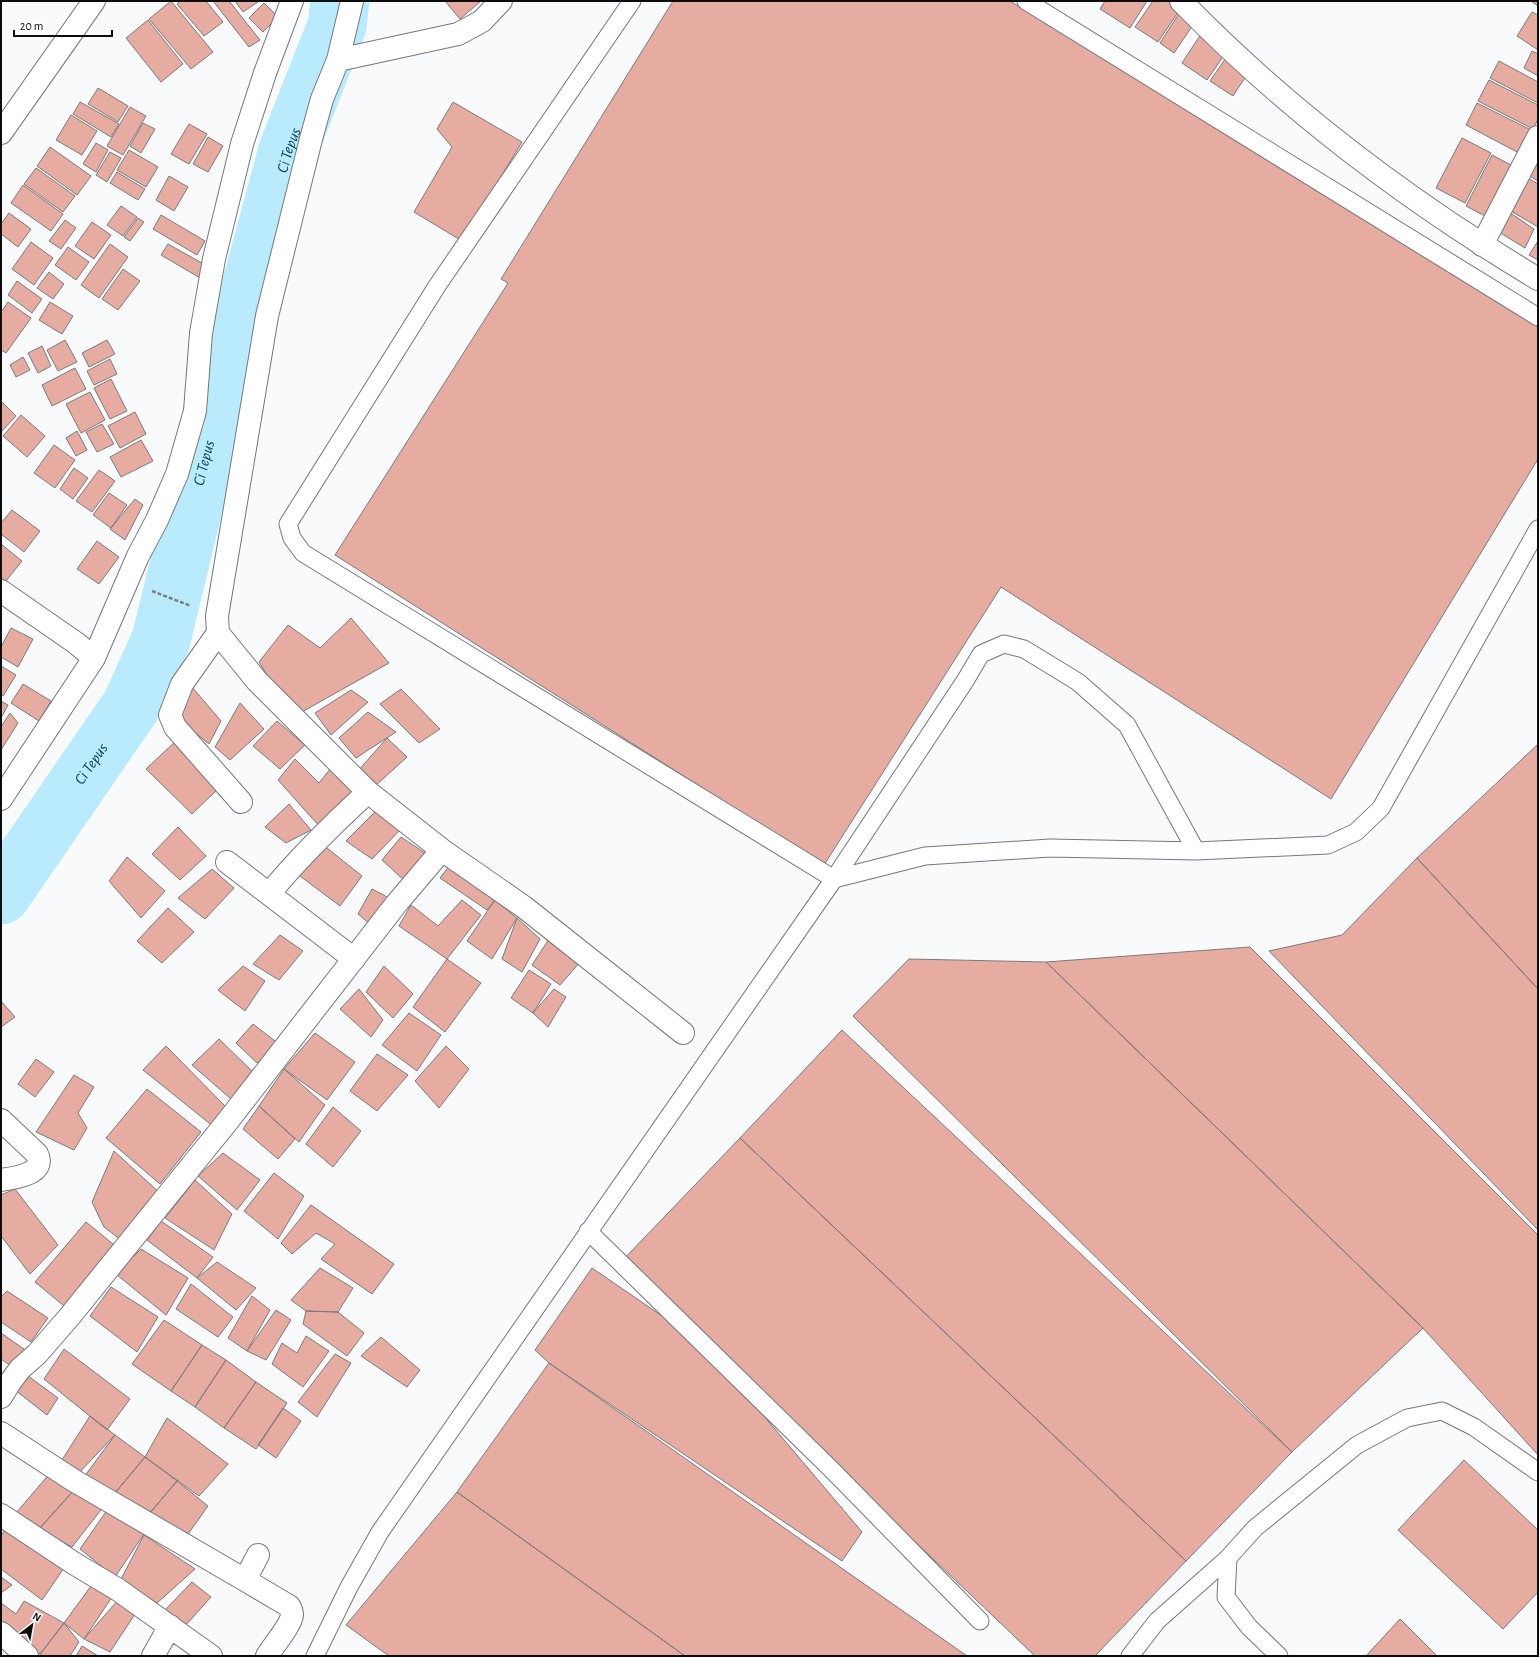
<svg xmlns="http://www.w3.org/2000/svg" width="1539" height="1657" font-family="'Alegreya Sans',sans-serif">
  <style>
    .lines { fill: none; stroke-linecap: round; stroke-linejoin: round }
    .river { stroke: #b9ebfd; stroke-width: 59 }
    .building { fill: #e6aca2; stroke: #7d7a7a }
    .lane-casing { stroke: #757779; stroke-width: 19 }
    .street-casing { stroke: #757779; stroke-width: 24 }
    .path { stroke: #7d7e7f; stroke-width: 2.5; stroke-dasharray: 4 2; stroke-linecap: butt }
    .lane { stroke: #fff; stroke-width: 17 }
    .street { stroke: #fff; stroke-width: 22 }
    .labels { text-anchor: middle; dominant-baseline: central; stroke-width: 3.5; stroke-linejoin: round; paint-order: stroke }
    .water-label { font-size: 16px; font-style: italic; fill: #023e4d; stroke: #fff }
  </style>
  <rect width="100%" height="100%" fill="#f9fafc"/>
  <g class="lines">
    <path class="river" id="s1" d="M1,895L131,706L161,640L204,462L288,150L337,26L340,1"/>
  </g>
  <path class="building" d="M171,1L213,52L191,69L149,19Z
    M180,1H206L223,22L204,36L177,4Z
    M213,1H229L260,40L249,47Z
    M235,1H257L258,2L243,12Z
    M445,1H481L460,19Z
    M673,1H1010L1538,327V459L1331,799L1001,587L824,865L335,555L508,283L501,279Z
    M1105,1H1147L1130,28L1100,9Z
    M1153,1H1171L1181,8L1158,42L1135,27Z
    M1531,1H1538V6Z
    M264,3L278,17L263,32L249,18Z
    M1180,12L1195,22L1174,53L1160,43Z
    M1532,12L1538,15V50L1517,36Z
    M148,20L183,64L161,82L126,38Z
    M1203,31L1229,48L1207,80L1182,63Z
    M1532,51L1538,54V76L1524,68Z
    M1228,55L1250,70L1233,96L1210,81Z
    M1499,61L1538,82V103L1490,78Z
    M1489,80L1538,105V119L1533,129L1478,101Z
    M98,88L128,106L118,122L88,104Z
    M80,102L119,124L111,137L73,114Z
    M453,102L522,142L462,241L414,212L452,147L437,129Z
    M1477,103L1531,130L1519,153L1466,125Z
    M130,107L146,116L123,155L107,146Z
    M71,115L97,131L82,155L56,140Z
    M143,123L155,129L141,153L130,146Z
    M189,124L207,134L189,164L171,154Z
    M208,137L223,146L208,172L193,164Z
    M1462,138L1491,153L1465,203L1436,188Z
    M96,143L108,150L96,172L83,164Z
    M1538,146V181L1523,172Z
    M50,147L91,176L77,195L37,166Z
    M129,150L158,167L146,187L117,170Z
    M110,152L121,158L107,182L96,175Z
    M1492,155L1511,165L1485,216L1466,206Z
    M36,168L75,196L63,212L24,184Z
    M117,172L145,189L138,200L110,183Z
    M1523,175L1538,184V227L1504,207Z
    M169,176L188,187L174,211L156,200Z
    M23,185L63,214L51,231L11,203Z
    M121,206L137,217L123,236L107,225Z
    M1506,210L1534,229L1525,248L1494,229Z
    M9,213L31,229L18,247L1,234V224Z
    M161,215L205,241L197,255L153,229Z
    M138,218L144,222L130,241L124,237Z
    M65,220L76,228L61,249L49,241Z
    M92,222L111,235L94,259L75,246Z
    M1538,241V260L1529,255Z
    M31,242L53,258L34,285L12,269Z
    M110,244L128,257L99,298L81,285Z
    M168,244L209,267L202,279L161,255Z
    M68,247L89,262L76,280L55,265Z
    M123,269L140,281L118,310L102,299Z
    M49,272L64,284L53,299L37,288Z
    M17,281L42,299L32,313L8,295Z
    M8,302L31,318L6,353L1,350V312Z
    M50,302L73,316L62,334L39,320Z
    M65,340L77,362L58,371L47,350Z
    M107,340L115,354L89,367L82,353Z
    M42,346L51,366L38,373L28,353Z
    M23,357L30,370L16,377L10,365Z
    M110,359L117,374L94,385L87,371Z
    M75,368L86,389L52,406L42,385Z
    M111,379L127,411L110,419L94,388Z
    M90,392L105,420L81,433L66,404Z
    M1,401L16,416L1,432Z
    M135,412L146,434L120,448L108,426Z
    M21,415L45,436L27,457L3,436Z
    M102,424L114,444L97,452L86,432Z
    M77,431L87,450L76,456L66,438Z
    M141,440L153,461L121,477L110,457Z
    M54,445L75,460L55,488L34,473Z
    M74,468L88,478L73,499L60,489Z
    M99,470L115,481L92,512L76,501Z
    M109,493L127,505L111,528L93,515Z
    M135,499L143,505L125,540L110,529Z
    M12,510L40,531L24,552L1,534V523Z
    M97,541L119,557L99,584L77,569Z
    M1,544L22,561L6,581L1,577Z
    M351,618L389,663L293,717L259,662L288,625L320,648Z
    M11,628L33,639L18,667L1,657V647Z
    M1,666L16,675L3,696L1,694Z
    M23,684L51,701L39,721L11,703Z
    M192,687L221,721L209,744L173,715Z
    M401,689L440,729L419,743L380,704Z
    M351,690L368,702L331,735L315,713Z
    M1,701L8,705L1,718Z
    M240,703L264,729L230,760L215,747Z
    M368,712L396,732L356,758L339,738Z
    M10,713L18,723L1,750V727Z
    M277,721L305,745L280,769L253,746Z
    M387,738L407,757L373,788L357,772Z
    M177,740L219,788L192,814L146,769Z
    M1537,745L1538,746V989L1417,858Z
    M295,759L319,783L331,768L358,793L320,827L278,780Z
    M289,804L311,830L286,843L265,827Z
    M379,808L403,827L372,859L346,841Z
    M178,827L206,856L180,880L152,854Z
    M401,837L431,857L406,882L382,860Z
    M322,844L362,876L340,906L296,873Z
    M127,857L165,891L141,918L109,881Z
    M1417,858L1538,989V1230L1269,951L1342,935Z
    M450,865L495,900L487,910L440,878Z
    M212,869L234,888L205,919L178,898Z
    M372,889L393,900L371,925L358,914Z
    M462,900L481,915L447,959L399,926L411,905L438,926Z
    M495,900L517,918L492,959L467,941Z
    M168,908L194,932L162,963L137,941Z
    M517,918L540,939L522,972L502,959Z
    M280,935L303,951L279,980L253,964Z
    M549,939L581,961L560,985L532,965Z
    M1250,947L1538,1235V1455L1423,1328L1046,962Z
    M447,959L481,983L445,1032L413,1007Z
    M909,959L1046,962L1423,1328L1292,1452L853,1016Z
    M243,966L265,981L245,1011L218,990Z
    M384,966L413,994L393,1018L366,992Z
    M529,970L551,984L533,1013L511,998Z
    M359,989L383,1020L371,1037L340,1009Z
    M554,989L566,997L548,1027L533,1013Z
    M1,1001L15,1017L1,1027Z
    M409,1013L441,1035L417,1071L382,1045Z
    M253,1024L279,1044L257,1063L236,1043Z
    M842,1030L1292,1452L1186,1561L740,1138Z
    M315,1033L355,1062L327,1100L284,1069Z
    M219,1039L255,1074L231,1099L192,1065Z
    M166,1046L225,1106L214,1127L143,1070Z
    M446,1046L469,1069L439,1108L415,1081Z
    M377,1054L408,1075L377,1111L350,1091Z
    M36,1059L54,1072L35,1097L18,1084Z
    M284,1069L325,1105L299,1142L259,1106Z
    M74,1075L94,1087L78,1113L87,1128L74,1150L36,1132Z
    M147,1089L201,1132L160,1184L106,1138Z
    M259,1106L295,1139L278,1159L243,1129Z
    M333,1107L361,1131L333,1167L306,1144Z
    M740,1138L1186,1561L1095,1656H1035L621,1262Z
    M114,1151L163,1196L125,1243L104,1227L92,1202Z
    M223,1153L260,1180L237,1210L198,1176Z
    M274,1173L304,1196L278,1239L244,1211Z
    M195,1180L232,1214L214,1250L165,1218Z
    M15,1189L58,1245L30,1274L1,1236V1195Z
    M311,1205L394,1264L372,1294L321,1259L335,1244L316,1233L292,1254L281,1243Z
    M161,1221L213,1257L197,1278L147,1240Z
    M86,1222L119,1249L69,1310L35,1282Z
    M141,1249L188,1278L166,1315L116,1274Z
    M217,1262L256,1288L236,1310L197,1278Z
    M320,1268L353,1288L338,1312L306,1311L291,1300Z
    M592,1268L703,1344L862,1532L842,1561L549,1363L535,1350Z
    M191,1284L233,1317L218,1337L176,1309Z
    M111,1287L158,1317L137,1352L90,1316Z
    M7,1291L48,1318L31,1342L1,1322V1297Z
    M252,1296L270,1310L247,1351L228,1338Z
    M276,1310L291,1320L266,1360L247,1351Z
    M306,1311L338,1312L364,1333L347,1356L303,1324Z
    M164,1320L202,1345L171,1391L132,1364Z
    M1,1333L31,1354L14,1368L1,1359Z
    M306,1336L329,1351L303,1387L272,1364L282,1343L297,1353Z
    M381,1337L420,1370L407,1387L361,1356Z
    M202,1345L226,1360L195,1407L171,1391Z
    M64,1349L130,1399L107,1430L44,1379Z
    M335,1354L351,1363L317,1417L298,1402Z
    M226,1360L256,1382L224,1428L195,1407Z
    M549,1363L967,1656H685L457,1492Z
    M20,1370L58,1398L47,1415L10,1386Z
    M256,1382L287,1403L256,1449L224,1428Z
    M283,1408L301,1421L276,1458L258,1445Z
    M90,1416L115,1435L74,1478L60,1463Z
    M167,1418L228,1464L199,1496L145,1457Z
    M115,1435L145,1457L110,1499L84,1477Z
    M145,1457L177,1481L144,1520L110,1499Z
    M1464,1460L1538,1530V1592L1503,1629L1398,1530Z
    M51,1472L75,1489L39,1529L16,1513Z
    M177,1481L208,1506L186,1537L144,1520Z
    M75,1489L104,1506L72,1547L39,1529Z
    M457,1492L685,1656H389L346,1625Z
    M110,1506L148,1528L115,1577L80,1549Z
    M11,1521L66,1565L42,1600L1,1569V1536Z
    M144,1535L195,1569L157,1603L120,1581Z
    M1,1577L12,1585L1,1593Z
    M94,1582L116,1591L84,1639L64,1623Z
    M192,1582L211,1597L185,1626L165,1610Z
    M119,1599L137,1611L110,1652L84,1639Z
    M24,1601L64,1623L40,1654L1,1626V1603L16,1614Z
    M1400,1619L1437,1656H1366Z
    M64,1623L79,1642L70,1656H39Z
    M82,1646L98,1656H76Z"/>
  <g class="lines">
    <defs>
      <path id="lane" d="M632,1L437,286L288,524L292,538L303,553L834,879L925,856L1050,848L1196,851L1328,845L1356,832L1381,808L1538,529
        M1026,1L1538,317
        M588,1231L832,1470L980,1621
        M315,1656L349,1587L380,1532L834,879L965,681L981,654L1004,644L1024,649L1078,682L1127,725L1196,851
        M1130,1656L1157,1621L1228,1558
        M1279,1656L1249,1627L1226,1597L1228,1558L1255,1528L1357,1445L1407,1418L1442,1411L1474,1427L1538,1472"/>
      <path id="street" d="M352,1L338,60L322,99L311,139L267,316L217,616L218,633L257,681L368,792L442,850L524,907L683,1033
        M1181,1C1287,110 1408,201 1538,279
        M338,60L458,34L482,21L501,1
        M1,133L94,1
        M1482,245L1538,137
        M1,591L76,643L94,658
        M218,633L182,684L170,715L175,727L241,802
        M1,799L94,658L138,556L157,520L177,474L195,411L201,333L214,259L242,144L265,73L292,1
        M227,862L269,894
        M354,959L269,894C300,856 332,825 368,792
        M1,1120L37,1154C47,1174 14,1178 1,1180
        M1,1397L11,1381L20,1369L37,1354L70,1316L227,1122L397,903L442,850
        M1,1433L73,1480L245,1580L258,1555
        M1,1515L75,1564L117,1589L211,1656
        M245,1580L289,1606C291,1609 292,1611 292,1615C291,1625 273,1646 267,1656
        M1,1633L27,1656
        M153,1656L170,1626"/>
    </defs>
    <use href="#lane" class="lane-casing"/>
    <use href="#street" class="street-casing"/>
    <path class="path" d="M152,591L191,606"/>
    <use href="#lane" class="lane"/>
    <use href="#street" class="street"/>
  </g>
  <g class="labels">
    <g class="water-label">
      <text stroke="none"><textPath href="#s1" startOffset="808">Ci Tepus</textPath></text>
      <text stroke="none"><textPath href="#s1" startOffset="484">Ci Tepus</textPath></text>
      <text stroke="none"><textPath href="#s1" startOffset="159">Ci Tepus</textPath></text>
    </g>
  </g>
  <rect width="1539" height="1657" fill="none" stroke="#0b0c0d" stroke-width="4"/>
  <g transform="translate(32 1625) rotate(31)" stroke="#ffffff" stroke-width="3" paint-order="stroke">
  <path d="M0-3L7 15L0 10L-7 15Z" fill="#0b0c0d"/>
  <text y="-6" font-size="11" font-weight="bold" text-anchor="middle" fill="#0b0c0d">N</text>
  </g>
  <path d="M14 30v6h98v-6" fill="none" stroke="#0b0c0d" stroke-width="2"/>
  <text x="20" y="30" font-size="12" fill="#0b0c0d" stroke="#ffffff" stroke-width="3" paint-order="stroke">20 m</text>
</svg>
